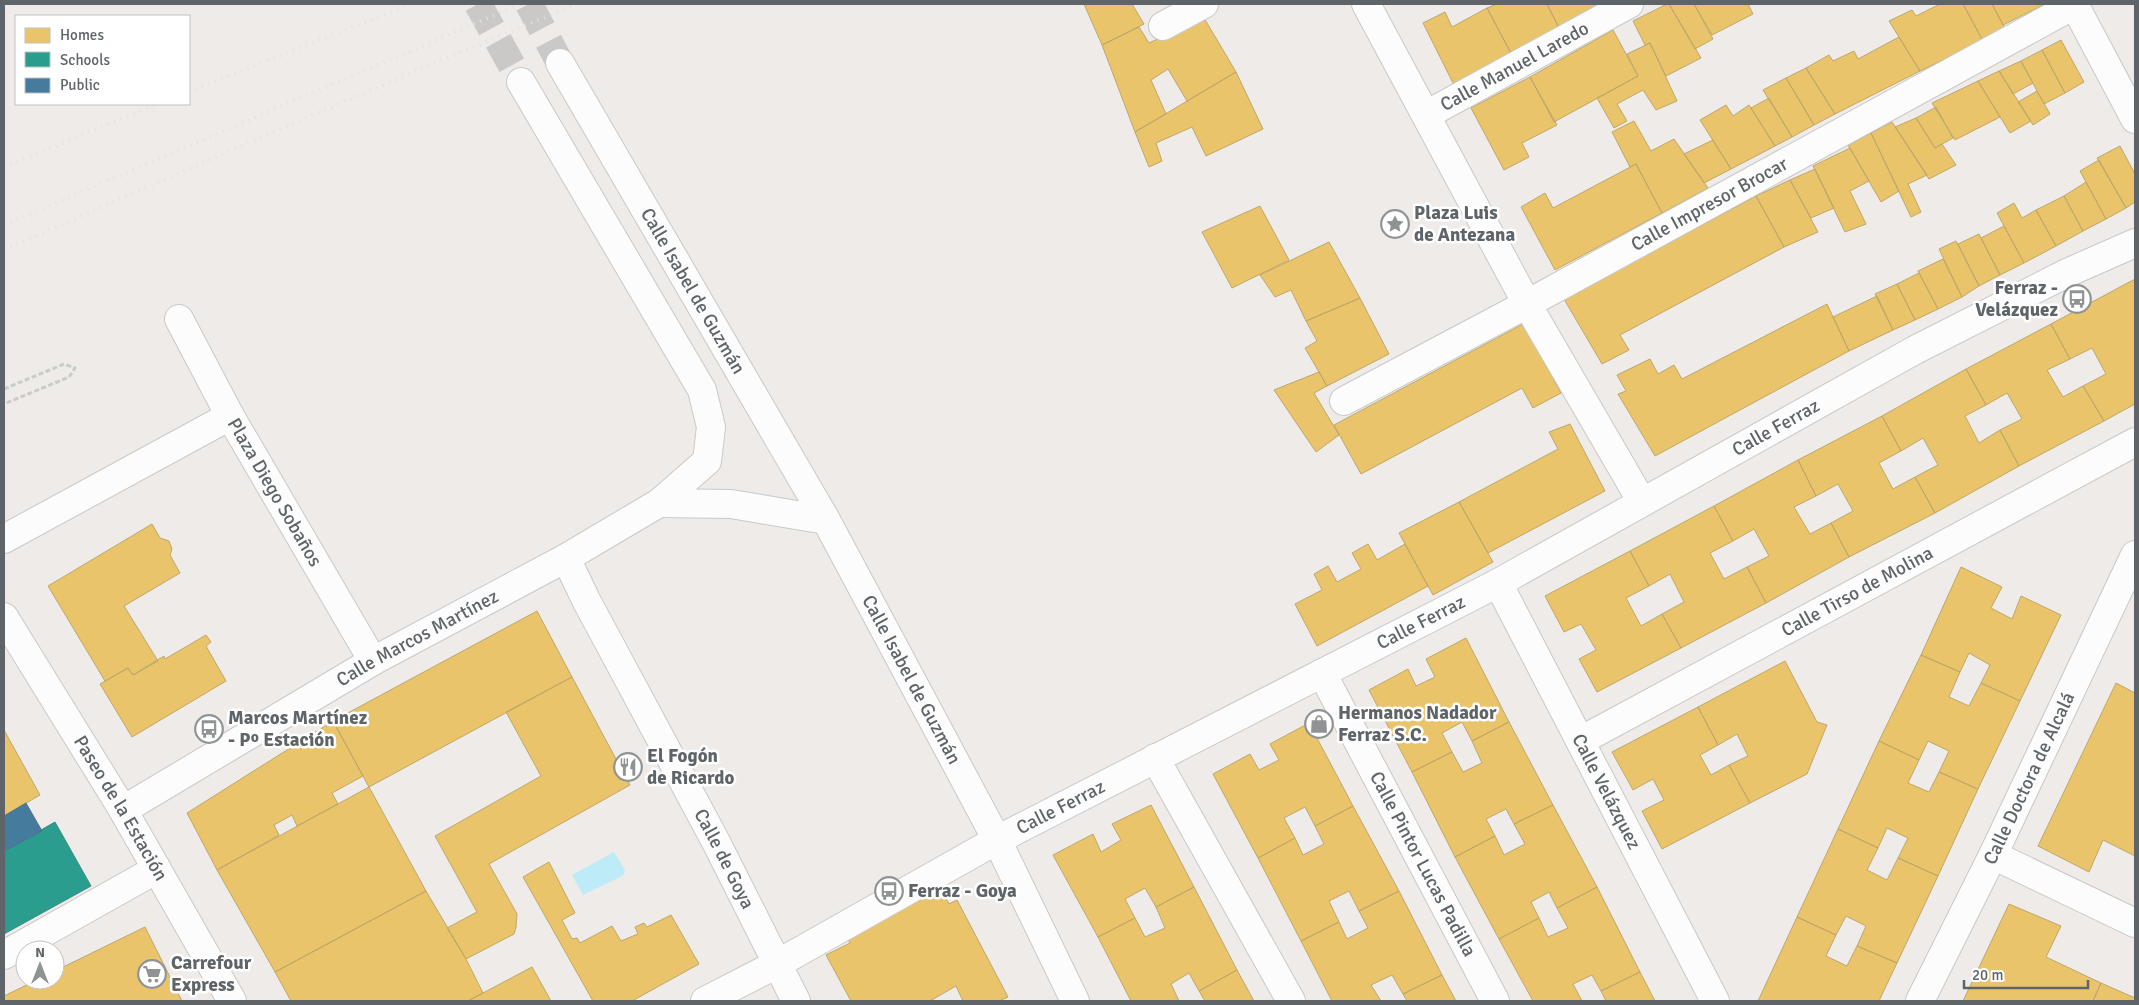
<svg xmlns="http://www.w3.org/2000/svg" width="2139" height="1005" font-family="Signika,sans-serif">
  <style>
    .water { fill: #bdecf8 }
    .homes { fill: #e9c46a; stroke: #bfa769 }
    .schools { fill: #2a9d8f; stroke: #3a8c83 }
    .public { fill: #457b9d; stroke: #4c748d }
    .lines { fill: none; stroke-linecap: round; stroke-linejoin: round }
    .street-tunnel { stroke: #cac9c8; stroke-width: 28; stroke-dasharray: 28 14; stroke-linecap: butt }
    .street-casing { stroke: #c8c9c8; stroke-width: 30 }
    .path { stroke: #c8cdc9; stroke-width: 3; stroke-dasharray: 5 2.5; stroke-linecap: butt }
    .street { stroke: #fcfcfc; stroke-width: 28 }
    .rail { stroke: #e3e2e2; stroke-width: 4; stroke-dasharray: 1 6; stroke-linecap: butt }
    .labels { text-anchor: middle; dominant-baseline: central; stroke-width: 5; stroke-linejoin: round; paint-order: stroke }
    .street-label { font-size: 19px; fill: #5e6467; stroke: #fff }
    .poi-label { font-size: 19px; font-weight: bold; fill: #5e6467; stroke: #fff; text-anchor: start }
  </style>
  <rect width="100%" height="100%" fill="#eeebe8"/>
  <path class="water" d="M614,852L625,870L624,875L583,895L572,875Z"/>
  <path class="homes" d="M1084,4H1132L1144,24L1102,45Z
    M1497,4H1547L1559,28L1513,57L1487,8Z
    M1547,4H1605L1559,28Z
    M1667,4H1669L1701,58L1666,76L1650,43L1645,45L1633,21Z
    M1669,4H1694L1713,39L1695,49Z
    M1694,4H1748L1753,14L1712,35Z
    M1940,4H1963L1983,41L1920,71L1889,21L1912,10L1916,16Z
    M1963,4H1992L2006,30L1983,41Z
    M1992,4H2043V5L2003,25Z
    M1487,8L1513,57L1455,87L1423,23L1445,12L1452,27Z
    M1204,18L1236,72L1187,101L1168,69L1151,80L1166,114L1135,132L1102,45L1139,27L1149,43Z
    M1613,30L1638,76L1554,122L1530,77Z
    M1899,37L1920,71L1835,114L1806,68L1829,55L1833,61L1854,51L1858,59Z
    M2061,40L2084,82L2065,93L2042,50Z
    M1650,43L1677,101L1656,110L1643,90L1617,104L1627,121L1614,128L1597,98L1638,76L1627,54Z
    M2042,50L2065,93L2044,104L2021,61Z
    M2021,61L2033,83L2013,94L1999,71Z
    M1806,68L1835,114L1814,125L1786,78Z
    M1999,71L2031,121L2010,133L1978,81Z
    M1236,72L1263,129L1206,156L1192,127L1156,143L1162,161L1149,167L1135,132Z
    M1530,77L1557,125L1522,143L1529,157L1504,170L1471,108Z
    M1786,78L1814,125L1792,137L1763,90Z
    M1978,81L2000,117L1955,140L1932,103Z
    M2037,91L2050,114L2033,125L2018,102Z
    M1769,98L1792,137L1775,146L1751,108Z
    M1726,105L1733,116L1749,105L1775,146L1731,169L1700,120Z
    M1936,107L1953,138L1935,148L1916,118Z
    M1916,118L1935,148L1942,144L1956,165L1929,179L1895,127Z
    M1634,121L1651,151L1674,139L1708,188L1662,213L1636,164L1630,167L1612,132Z
    M1892,122L1927,175L1908,184L1921,212L1911,217L1871,133Z
    M1871,133L1899,191L1881,202L1848,145Z
    M1713,140L1731,169L1704,183L1684,154Z
    M2120,146L2135,174V202L2126,208L2097,158Z
    M1850,148L1869,181L1850,191L1866,224L1845,232L1813,166Z
    M2099,160L2126,208L2106,219L2080,171Z
    M1636,164L1662,213L1555,270L1521,207L1545,193L1553,208Z
    M1815,169L1834,208L1811,218L1790,180Z
    M1790,180L1818,232L1784,247L1756,196Z
    M2086,182L2106,219L2083,231L2064,196Z
    M1756,196L1784,247L1620,335L1629,350L1602,364L1564,299Z
    M2064,196L2083,231L2056,246L2036,210Z
    M2014,203L2022,218L2036,210L2056,246L2024,263L1997,213Z
    M1260,206L1289,260L1232,288L1202,232Z
    M2004,226L2024,263L2000,275L1981,238Z
    M1979,234L2000,275L1979,286L1958,244Z
    M1956,241L1979,286L1962,297L1939,249Z
    M1329,242L1360,298L1306,321L1291,290L1275,297L1260,275Z
    M1943,259L1962,297L1938,309L1918,271Z
    M1919,273L1938,309L1915,320L1897,284Z
    M2135,279V404L2104,421L2083,386L2106,374L2092,348L2070,359L2051,324Z
    M1897,284L1915,320L1893,330L1875,294Z
    M1877,296L1893,330L1849,351L1833,317Z
    M1360,298L1389,354L1327,386L1305,348L1317,341L1306,321Z
    M1827,304L1849,351L1655,456L1618,394L1626,391L1617,375L1650,359L1658,374L1674,365L1682,379Z
    M1523,324L1561,393L1533,408L1522,388L1361,474L1334,425Z
    M2051,324L2070,359L2047,370L2063,397L2083,386L2104,421L2019,466L2000,430L2022,419L2007,393L1986,405L1966,369Z
    M1966,369L1986,405L1965,416L1979,443L2000,430L2019,466L1935,513L1915,477L1938,465L1923,438L1901,451L1882,416Z
    M1319,372L1327,386L1314,393L1339,435L1316,452L1274,390Z
    M1882,416L1901,451L1879,463L1893,489L1915,477L1935,513L1849,557L1831,523L1853,511L1838,484L1816,496L1798,460Z
    M1570,424L1605,491L1488,553L1459,502L1558,449L1549,432Z
    M1798,460L1816,496L1794,507L1810,534L1831,523L1849,557L1766,603L1747,567L1769,556L1754,529L1733,541L1714,506Z
    M1459,502L1493,562L1433,595L1399,533Z
    M1714,506L1733,541L1710,553L1724,579L1747,567L1766,603L1681,648L1662,614L1684,602L1670,574L1649,586L1630,551Z
    M152,524L160,538L169,541L172,549L170,555L180,573L124,606L158,661L133,675L128,668L105,681L48,586Z
    M1368,544L1377,560L1405,544L1428,586L1317,646L1295,604L1322,590L1314,574L1328,566L1337,582L1361,569L1352,553Z
    M1630,551L1649,586L1626,598L1641,626L1662,614L1681,648L1597,692L1579,659L1596,650L1581,624L1564,632L1545,596Z
    M1961,567L2002,587L1991,608L2012,619L2021,596L2061,615L2020,701L1981,683L1990,665L1969,653L1960,672L1921,655Z
    M537,611L572,677L369,787L333,721Z
    M206,635L211,642L206,646L226,681L132,737L100,684L128,668L133,675L164,656L165,659Z
    M1466,638L1509,722L1472,741L1462,722L1442,733L1452,752L1412,772L1369,690L1408,669L1416,686L1435,677L1426,659Z
    M1921,655L1960,672L1949,697L1969,706L1981,683L2020,701L1978,789L1939,772L1949,751L1928,741L1919,760L1879,741Z
    M1785,661L1817,722L1827,725L1807,774L1750,803L1729,765L1748,756L1737,734L1718,745L1698,707Z
    M572,677L630,785L489,864L517,914L516,927L514,934L466,959L447,928L477,912L435,836L541,776L506,712Z
    M2116,683L2135,693V856L2103,840L2089,872L2038,846Z
    M1698,707L1718,745L1700,755L1711,775L1729,765L1750,803L1662,849L1642,811L1664,800L1653,779L1633,790L1612,752Z
    M333,721L363,776L332,793L338,804L297,826L292,815L274,825L279,835L217,870L187,813Z
    M1509,722L1553,805L1514,824L1506,809L1486,819L1495,836L1455,857L1412,772L1452,752L1463,772L1482,763L1472,741Z
    M1309,723L1353,806L1315,826L1305,807L1284,818L1295,838L1258,858L1213,774L1250,754L1259,770L1279,760L1270,744Z
    M4,730L40,795L4,816Z
    M1879,741L1919,760L1908,783L1929,792L1939,772L1978,789L1938,876L1898,858L1908,838L1887,828L1878,848L1838,829Z
    M369,787L426,891L275,972L217,870Z
    M1151,805L1194,887L1156,907L1145,888L1125,899L1135,918L1098,937L1053,855L1093,834L1101,852L1121,840L1112,824Z
    M1553,805L1597,887L1557,908L1549,892L1531,902L1539,918L1499,939L1455,857L1495,836L1504,855L1525,844L1514,824Z
    M1353,806L1399,891L1359,911L1349,891L1329,901L1339,922L1301,941L1258,858L1295,838L1303,855L1324,844L1315,826Z
    M1838,829L1878,848L1867,870L1887,880L1898,858L1938,876L1897,963L1857,946L1866,926L1846,916L1836,935L1797,917Z
    M549,862L575,913L562,920L572,939L577,938L580,943L612,926L621,941L638,934L635,927L644,923L647,927L671,915L699,964L632,1001H593L523,877Z
    M939,885L949,904L957,900L1008,997L999,1001H963L956,986L930,1001H851L826,955L850,943L845,934Z
    M1194,887L1237,970L1199,991L1189,973L1171,984L1179,1001H1131L1098,937L1135,918L1145,937L1165,928L1156,907Z
    M1597,887L1640,972L1601,991L1592,975L1573,984L1582,1001H1533L1499,939L1539,918L1548,937L1568,928L1557,908Z
    M426,891L466,959L483,993L468,1001H291L275,972Z
    M1399,891L1442,975L1403,994L1392,975L1371,985L1381,1001H1332L1301,941L1339,922L1347,939L1368,928L1359,911Z
    M2009,904L2061,926L2046,957L2101,983L2093,1001H1963Z
    M1797,917L1836,935L1826,956L1847,966L1857,946L1897,963L1879,1001H1758Z
    M145,927L182,1001H4V996L37,980H55V971Z
    M532,967L551,1001H468L483,993Z
    M1237,970L1254,1001H1205L1199,991Z
    M1640,972L1655,1001H1606L1601,991Z
    M1442,975L1456,1001H1407L1403,994Z
    M2101,983L2135,998V1001H2093Z"/>
  <path class="schools" d="M55,822L91,886L4,934V851Z"/>
  <path class="public" d="M26,803L42,831L4,851V816Z"/>
  <g class="lines">
    <path class="street-tunnel" d="M478,4L521,82
      M529,4L560,63"/>
    <defs>
      <g id="street">
        <path d="M1366,4L1527,304L1642,502"/>
        <path d="M2074,4L2135,119"/>
        <path d="M1163,26L1204,4"/>
        <path id="s1" d="M560,63L826,520L997,840L1075,1001"/>
        <path id="s2" d="M1426,115L1629,4"/>
        <path id="s3" d="M179,319L230,416L373,661"/>
        <path id="s4" d="M1344,401L1527,304L2074,5"/>
        <path d="M659,503L731,504L826,520"/>
        <path d="M4,539L230,416"/>
        <path id="s5" d="M566,558L586,600L716,842L796,1001"/>
        <path id="s6" d="M1498,583L1715,1001"/>
        <path id="s7" d="M4,617L123,810L232,1001"/>
        <path id="s8" d="M1322,673L1495,1001"/>
        <path id="s9" d="M1580,741L2135,442"/>
        <path d="M1155,758L1291,1001"/>
        <path id="s10" d="M123,810L373,661L566,558L659,503L707,461L711,427L702,390L521,82"/>
        <path d="M1993,855L2135,923"/>
        <path d="M4,955L157,869"/>
        <path id="s11" d="M705,1001L777,964L997,840L1498,583L1915,350L2067,273L2135,243"/>
        <path id="s12" d="M1920,1001L1993,855L2135,555"/>
      </g>
    </defs>
    <use href="#street" class="street-casing"/>
    <path class="path" d="M4,389L64,364L75,368L69,377L4,404"/>
    <use href="#street" class="street"/>
    <path class="rail" d="M189,92L410,4
      M4,167L159,104
      M4,225L520,4
      M4,250L305,118L576,4"/>
  </g>
  <defs>
    <symbol id="sight-ring" viewBox="-11 -11 22 22"><circle r="9.5" fill="#fff" stroke="#909394" stroke-width="1.5"/><path d="M0-6L1.8-2.2L6-1.7L2.9 1.2L3.7 5.4L0 3.3L-3.7 5.4L-2.9 1.2L-6-1.7L-1.8-2.2Z" fill="#909394"/></symbol>
    <symbol id="bus-ring" viewBox="-11 -11 22 22"><circle r="9.5" fill="#fff" stroke="#909394" stroke-width="1.5"/><path d="M-5-6H5V4H4V6H2V4H-2V6H-4V4H-5ZM-3.5-4V0h7V-4ZM-3.5 1.2v1.5H-2V1.2ZM2 1.2v1.5H3.5V1.2Z" fill="#909394"/></symbol>
    <symbol id="shop-ring" viewBox="-11 -11 22 22"><circle r="9.5" fill="#fff" stroke="#909394" stroke-width="1.5"/><path d="M-5-2.5h2.3a2.7 3.5 0 0 1 5.4 0H5L5.5 6h-11ZM-1.5-2.5h3a1.5 2.3 0 0 0-3 0Z" fill="#909394"/></symbol>
    <symbol id="restaurant-ring" viewBox="-11 -11 22 22"><circle r="9.5" fill="#fff" stroke="#909394" stroke-width="1.5"/><path d="M-5-6h1v4h1v-4h1v4h1v-4h1v5L-1.5 .5V6h-2V.5L-5-1ZM5-6V6H3V1.5H1.5Q1.5-4 5-6Z" fill="#909394"/></symbol>
    <symbol id="supermarket-ring" viewBox="-11 -11 22 22"><circle r="9.5" fill="#fff" stroke="#909394" stroke-width="1.5"/><path d="M-6-5.5h2.5l.6 2H6L4.5 2H-2.5L-4.4-4H-6ZM-1.5 3.2a1.3 1.3 0 1 0 .1 0ZM3 3.2a1.3 1.3 0 1 0 .1 0Z" fill="#909394"/></symbol>
  </defs>
  <g fill-rule="evenodd">
    <use href="#sight-ring" x="1379" y="208" width="32" height="32"/>
    <use href="#bus-ring" x="2061" y="283" width="32" height="32"/>
    <use href="#shop-ring" x="1303" y="708" width="32" height="32"/>
    <use href="#bus-ring" x="193" y="713" width="32" height="32"/>
    <use href="#restaurant-ring" x="612" y="751" width="32" height="32"/>
    <use href="#bus-ring" x="873" y="875" width="32" height="32"/>
    <use href="#supermarket-ring" x="136" y="958" width="32" height="32"/>
  </g>
  <g class="labels">
    <g class="street-label">
      <text stroke="none"><textPath href="#s2" startOffset="101">Calle Manuel Laredo</textPath></text>
      <text stroke="none"><textPath href="#s4" startOffset="415">Calle Impresor Brocar</textPath></text>
      <text stroke="none"><textPath href="#s1" startOffset="264">Calle Isabel de Guzmán</textPath></text>
      <text stroke="none"><textPath href="#s11" startOffset="1215">Calle Ferraz</textPath></text>
      <text stroke="none"><textPath href="#s3" startOffset="198">Plaza Diego Sobaños</textPath></text>
      <text stroke="none"><textPath href="#s9" startOffset="315">Calle Tirso de Molina</textPath></text>
      <text stroke="none"><textPath href="#s11" startOffset="810">Calle Ferraz</textPath></text>
      <text stroke="none"><textPath href="#s10" startOffset="341">Calle Marcos Martínez</textPath></text>
      <text stroke="none"><textPath href="#s1" startOffset="710">Calle Isabel de Guzmán</textPath></text>
      <text stroke="none"><textPath href="#s12" startOffset="248">Calle Doctora de Alcalá</textPath></text>
      <text stroke="none"><textPath href="#s6" startOffset="235">Calle Velázquez</textPath></text>
      <text stroke="none"><textPath href="#s11" startOffset="405">Calle Ferraz</textPath></text>
      <text stroke="none"><textPath href="#s7" startOffset="224">Paseo de la Estación</textPath></text>
      <text stroke="none"><textPath href="#s5" startOffset="340">Calle de Goya</textPath></text>
      <text stroke="none"><textPath href="#s8" startOffset="216">Calle Pintor Lucas Padilla</textPath></text>
    </g>
    <g class="poi-label">
      <text x="1414" y="213">Plaza Luis<tspan x="1414" dy="22">de Antezana</tspan></text>
      <text x="2058" y="288" text-anchor="end">Ferraz -<tspan x="2058" dy="22">Velázquez</tspan></text>
      <text x="1338" y="713">Hermanos Nadador<tspan x="1338" dy="22">Ferraz S.C.</tspan></text>
      <text x="228" y="718">Marcos Martínez<tspan x="228" dy="22">- Pº Estación</tspan></text>
      <text x="647" y="756">El Fogón<tspan x="647" dy="22">de Ricardo</tspan></text>
      <text x="908" y="891">Ferraz - Goya</text>
      <text x="171" y="963">Carrefour<tspan x="171" dy="22">Express</tspan></text>
    </g>
  </g>
  <rect width="2139" height="1005" fill="none" stroke="#5e6467" stroke-width="10"/>
  <rect x="15" y="15" width="175" height="90" fill="#ffffff" stroke="#bfc1c2"/>
  <rect x="25" y="28" width="25" height="15" fill="#e9c46a" stroke="#bfc1c2"/>
  <text x="60" y="40" font-size="15" fill="#5e6467">Homes</text>
  <rect x="25" y="52" width="25" height="15" fill="#2a9d8f" stroke="#bfc1c2"/>
  <text x="60" y="65" font-size="15" fill="#5e6467">Schools</text>
  <rect x="25" y="78" width="25" height="15" fill="#457b9d" stroke="#bfc1c2"/>
  <text x="60" y="90" font-size="15" fill="#5e6467">Public</text>
  <g transform="translate(40 965)"><circle r="24" fill="#ffffff" stroke="#bfc1c2"/>
  <path d="M0-4L9 19L0 12L-9 19Z" fill="#909394"/>
  <text y="-8" font-size="14" font-weight="bold" text-anchor="middle" fill="#5e6467">N</text>
  </g>
  <path d="M1964 980v8h124v-8" fill="none" stroke="#5e6467" stroke-width="2.5"/>
  <text x="1972" y="980" font-size="15" fill="#5e6467" stroke="#ffffff" stroke-width="4" paint-order="stroke">20 m</text>
</svg>
